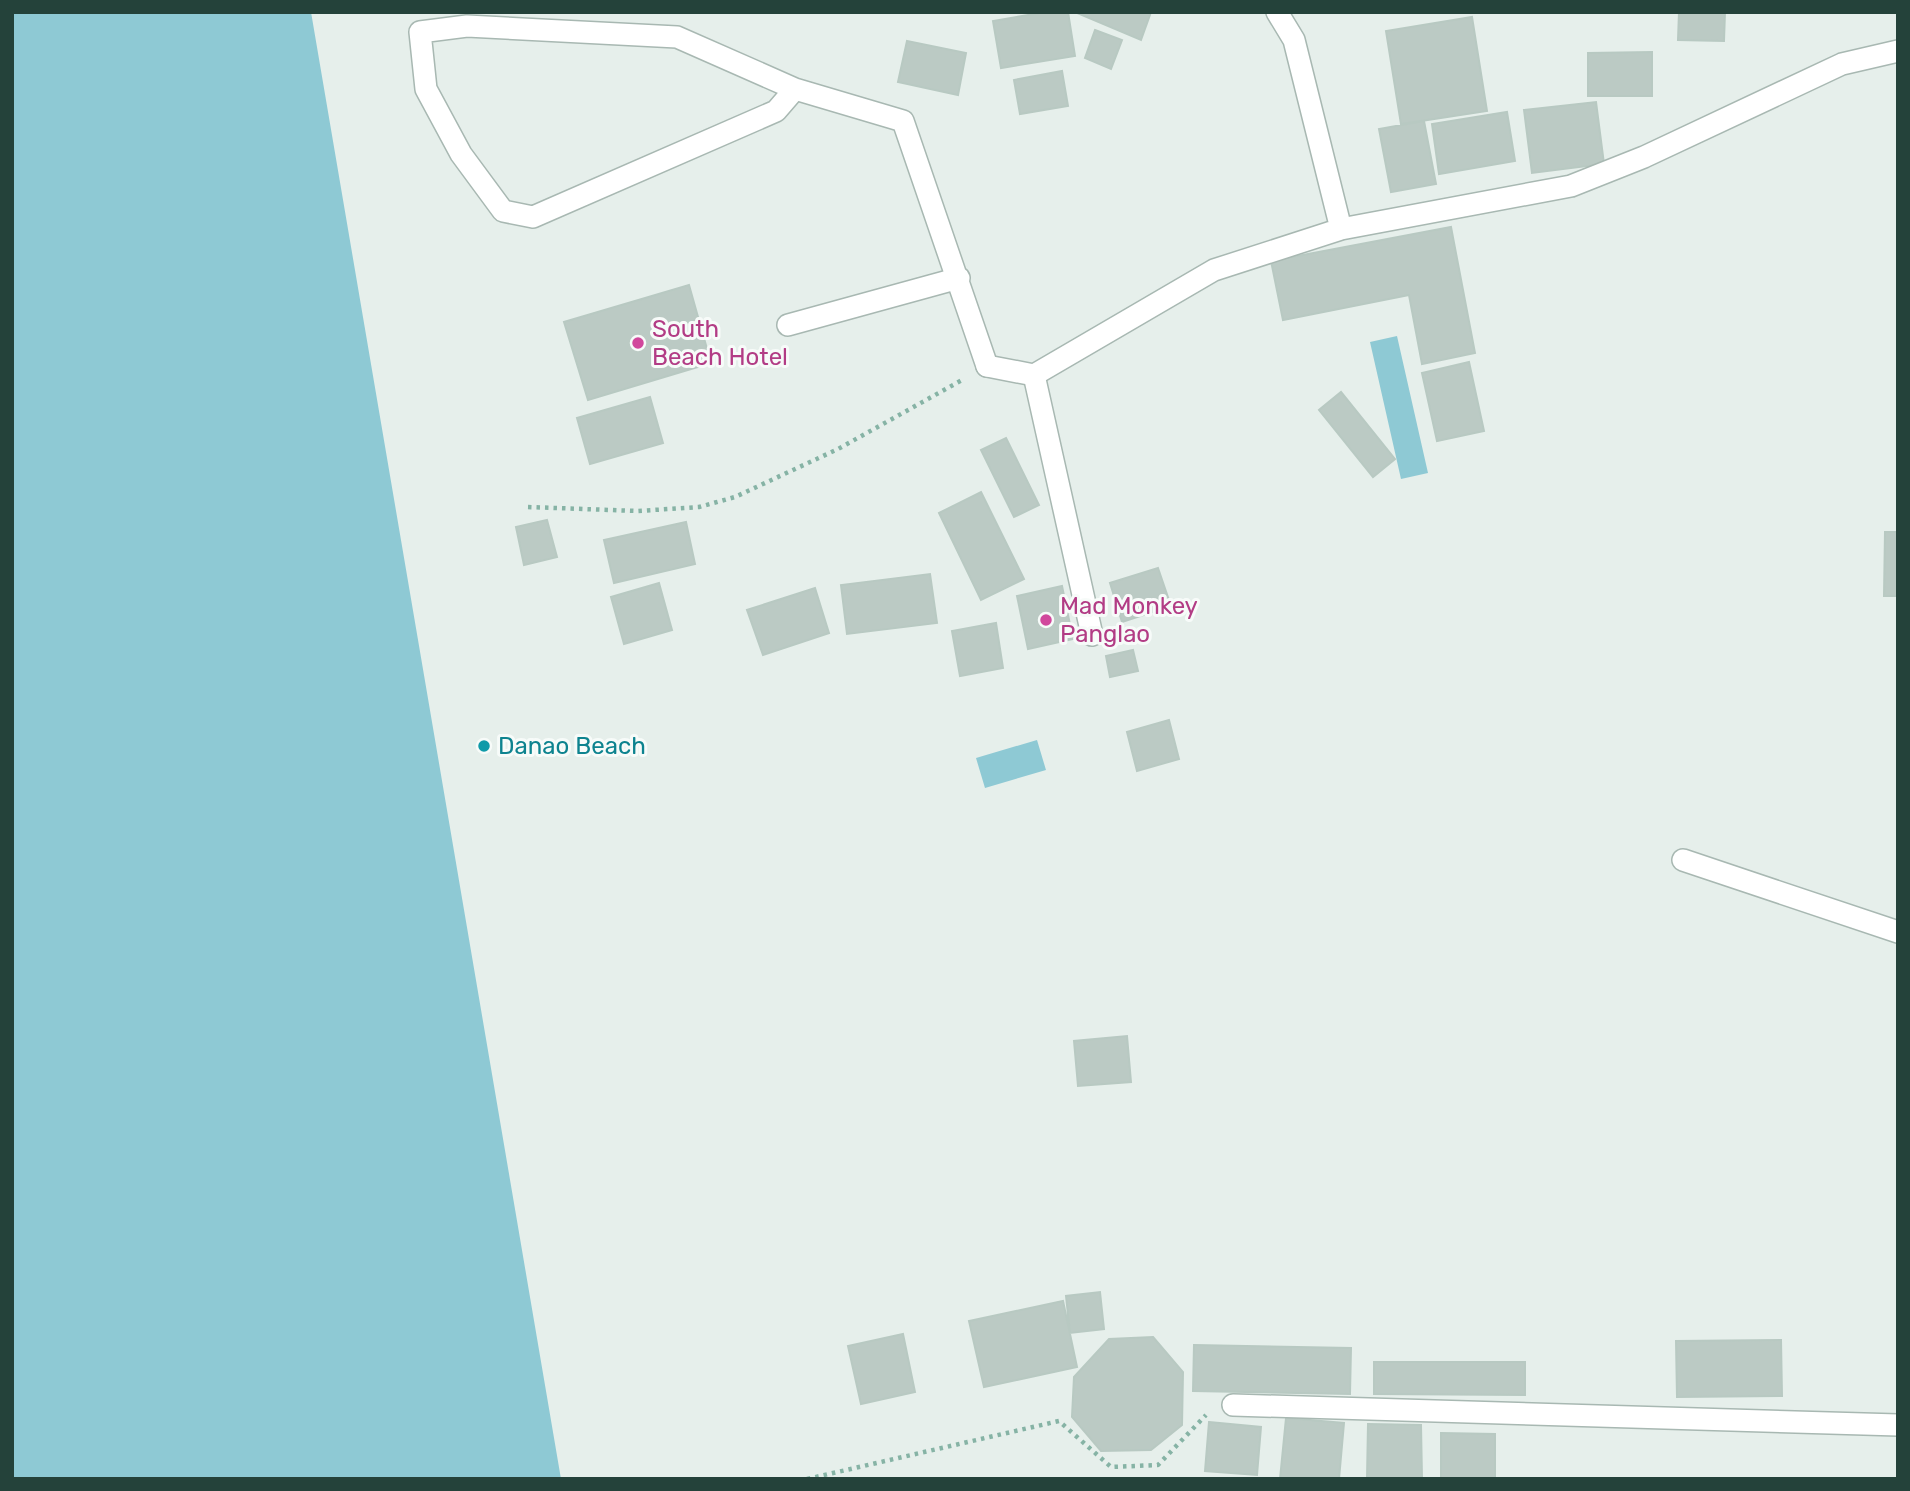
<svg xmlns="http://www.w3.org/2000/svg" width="1910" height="1491" font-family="Rubik,sans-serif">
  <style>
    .water { fill: #8ec9d4 }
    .building { fill: #bbcac4; stroke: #b8c9c2; stroke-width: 2 }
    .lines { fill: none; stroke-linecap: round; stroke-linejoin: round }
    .lane-casing { stroke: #a8b8b2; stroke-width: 24 }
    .street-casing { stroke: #a8b8b2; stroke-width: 24 }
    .path { stroke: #86b3a5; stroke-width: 4.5; stroke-dasharray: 3.5 5; stroke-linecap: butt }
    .lane { stroke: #fff; stroke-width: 21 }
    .street { stroke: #fff; stroke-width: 21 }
    .hotel-dot { fill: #d1479c; stroke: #f7fbf9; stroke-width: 2.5 }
    .culture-dot { fill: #0f9aa8; stroke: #f7fbf9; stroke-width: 2.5 }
    .labels { text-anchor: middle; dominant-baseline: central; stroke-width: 6; stroke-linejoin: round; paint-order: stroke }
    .hotel-label { font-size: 24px; fill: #b23c85; stroke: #f7fbf9; text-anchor: start }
    .culture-label { font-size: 24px; fill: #0d838f; stroke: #f7fbf9; text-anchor: start }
  </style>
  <rect width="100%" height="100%" fill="#e6efeb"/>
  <path class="water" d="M12,12H311L561,1479H12Z
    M1397,336L1428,473L1401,479L1370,342Z
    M1037,740L1046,770L985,788L976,758Z"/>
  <path class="building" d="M1046,12H1068L1075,56L1001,68L993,21Z
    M1075,12H1151L1141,40Z
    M1679,12H1725L1724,41L1678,40Z
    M1472,17L1487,111L1401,124L1386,31Z
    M1095,30L1122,40L1111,69L1085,58Z
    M907,41L966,53L958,95L898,82Z
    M1652,52V96H1588V53Z
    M1062,71L1068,106L1020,114L1014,80Z
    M1596,102L1604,164L1532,173L1524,110Z
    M1507,112L1515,161L1439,174L1432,124Z
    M1424,121L1436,184L1391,192L1379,129Z
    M1451,227L1475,353L1422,364L1409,295L1283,320L1271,261Z
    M689,285L711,363L588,400L564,322Z
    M1469,362L1484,431L1437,441L1422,373Z
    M1341,392L1395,459L1373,477L1319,410Z
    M650,397L663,443L590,464L577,418Z
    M1006,438L1039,505L1014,517L981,450Z
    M981,492L1024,579L981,600L939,513Z
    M547,520L557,557L524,565L516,527Z
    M686,522L695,564L614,583L604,540Z
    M1885,532H1898V596H1884Z
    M1158,568L1171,606L1122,622L1110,583Z
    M930,574L937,623L847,634L841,585Z
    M659,583L672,630L624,644L611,597Z
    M1062,586L1073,639L1028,649L1017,596Z
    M815,588L829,633L763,655L747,610Z
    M996,623L1003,668L960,676L952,631Z
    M1133,650L1138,671L1110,677L1106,656Z
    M1169,720L1179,759L1137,771L1127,732Z
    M1127,1036L1131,1082L1078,1086L1074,1041Z
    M1100,1292L1104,1329L1070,1333L1066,1296Z
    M1063,1301L1077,1367L984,1387L969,1321Z
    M903,1334L915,1392L861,1404L848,1346Z
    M1153,1337L1183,1372L1182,1425L1151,1450L1101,1451L1072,1417L1074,1377L1109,1339Z
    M1781,1340L1782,1396L1677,1397L1676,1341Z
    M1194,1345L1351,1348L1350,1394L1193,1391Z
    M1374,1362H1525V1395L1374,1394Z
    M1286,1418L1344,1423L1339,1479H1280Z
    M1209,1422L1261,1427L1257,1475L1205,1471Z
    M1368,1424L1421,1425L1422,1479H1367Z
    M1441,1433L1495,1434V1479H1441Z"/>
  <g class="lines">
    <defs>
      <path id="lane" d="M795,89L776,111L533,217L503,211L461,154L426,89L420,32L467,26L677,37L795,89L903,121L987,366
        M788,325L959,278
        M1034,375L1092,635
        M1683,860L1898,932
        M1233,1405L1898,1425"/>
      <path id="street" d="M1277,12L1294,40L1341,229
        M987,366L1034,375L1214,270L1341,229L1571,186L1644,157L1842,64L1898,51"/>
    </defs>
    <use href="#lane" class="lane-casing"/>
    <use href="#street" class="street-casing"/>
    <path class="path" d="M528,507L638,511L699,507L735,497L838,449L962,380
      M807,1479L1059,1421L1111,1467L1158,1465L1206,1415"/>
    <use href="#lane" class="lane"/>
    <use href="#street" class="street"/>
  </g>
  <g class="hotel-dot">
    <circle cx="638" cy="343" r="7"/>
    <circle cx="1046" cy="620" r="7"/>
  </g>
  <circle class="culture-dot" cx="484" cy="746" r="7"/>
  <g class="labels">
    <g class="hotel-label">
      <text x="652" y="329">South<tspan x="652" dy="28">Beach Hotel</tspan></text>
      <text x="1060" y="606">Mad Monkey<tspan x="1060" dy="28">Panglao</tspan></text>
    </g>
    <g class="culture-label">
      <text x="498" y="746">Danao Beach</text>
    </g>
  </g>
  <rect width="1910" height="1491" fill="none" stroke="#24423a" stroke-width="28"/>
</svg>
